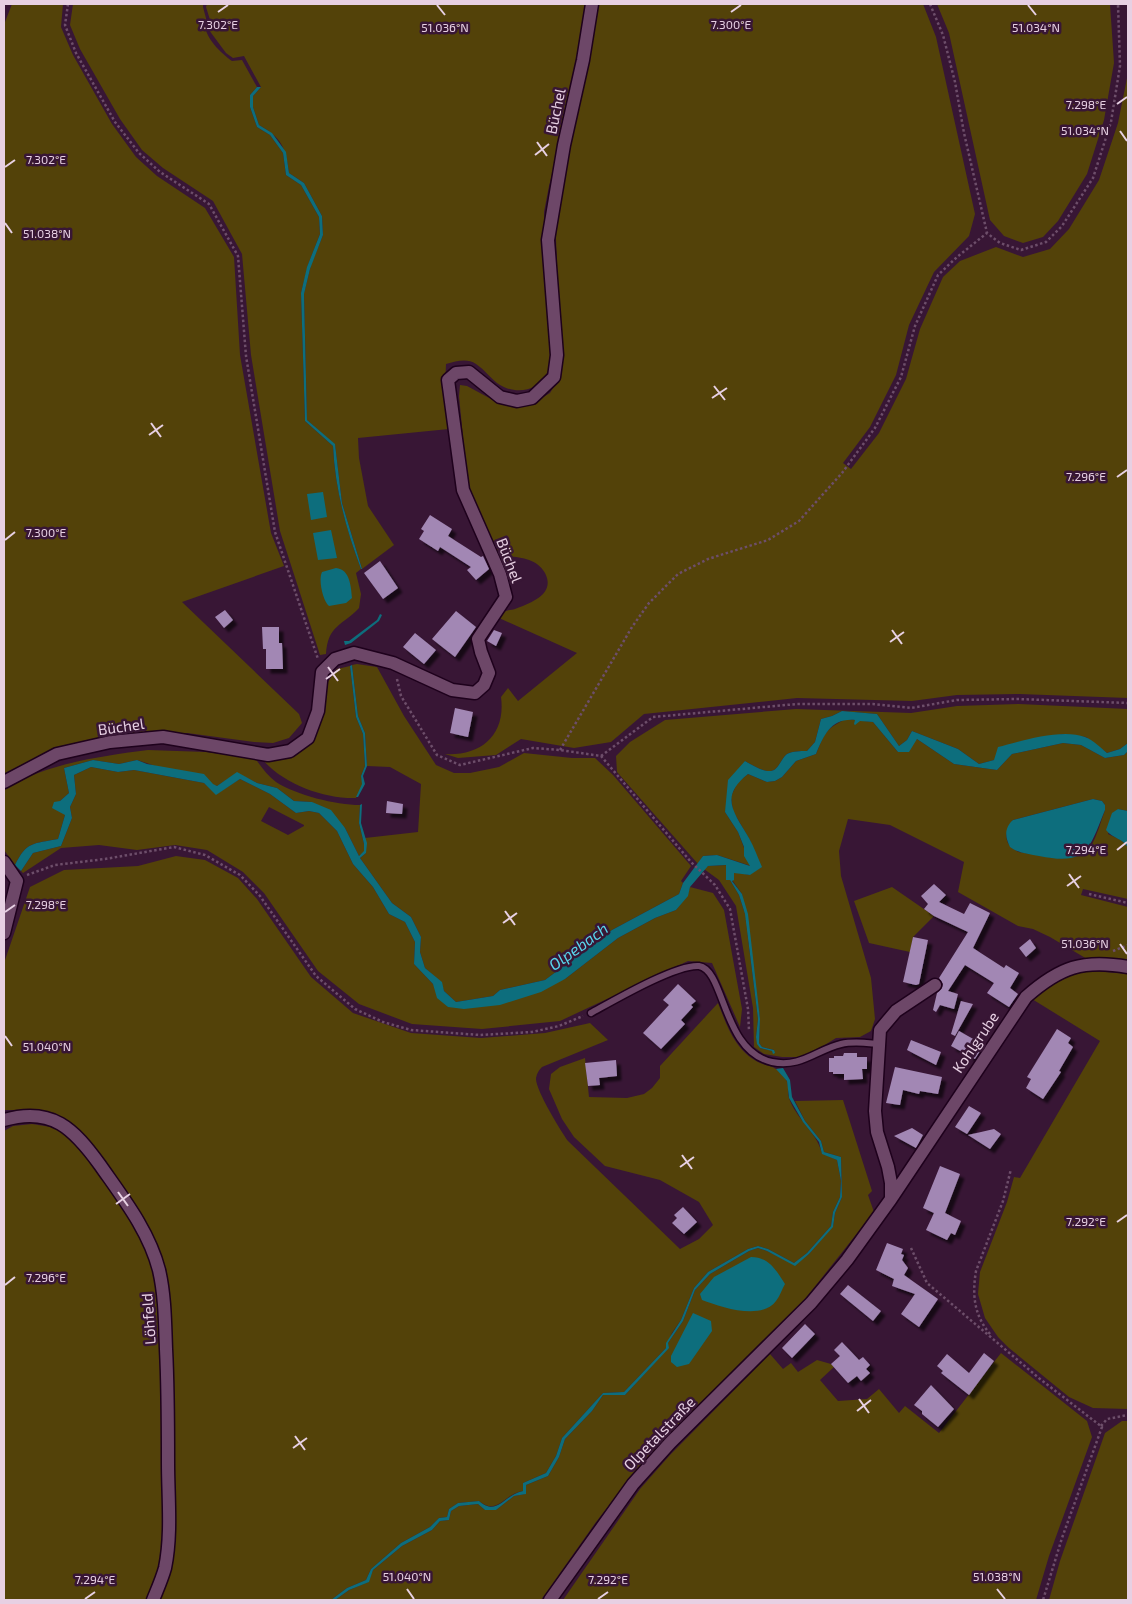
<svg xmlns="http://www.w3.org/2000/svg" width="1132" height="1604" font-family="'Exo 2',sans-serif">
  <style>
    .green { fill: #534209; fill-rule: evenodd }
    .water { fill: #0d6e7d }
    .building { fill: #a287b4; filter: url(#shadow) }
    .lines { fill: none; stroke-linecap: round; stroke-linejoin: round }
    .service-casing { stroke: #1e011c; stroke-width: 9 }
    .minor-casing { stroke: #1e011c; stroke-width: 15 }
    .path { stroke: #6d4e6a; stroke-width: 2.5; stroke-dasharray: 2.5 2.5; stroke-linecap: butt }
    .service { stroke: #6d4768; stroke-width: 6 }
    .minor { stroke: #6d4768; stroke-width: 12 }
    .ticks { fill: none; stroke: #e7d0e3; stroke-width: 2 }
    .labels { text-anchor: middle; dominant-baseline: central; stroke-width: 5; stroke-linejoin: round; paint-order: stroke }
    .street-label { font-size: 15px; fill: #e7d0e3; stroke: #381635 }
    .water-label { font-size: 16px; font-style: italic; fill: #59d5eb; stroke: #381635 }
    .ticks-label { font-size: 12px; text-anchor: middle; fill: #e7d0e3; stroke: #381635; stroke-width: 5; stroke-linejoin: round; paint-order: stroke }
  </style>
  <defs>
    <filter id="shadow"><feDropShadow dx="4.5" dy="4.5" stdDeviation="1" flood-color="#0009"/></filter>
  </defs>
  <rect width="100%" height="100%" fill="#381635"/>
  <path class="green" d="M12,4H63L61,27L73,55L112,124L136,157L157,176L205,208L234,257L240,355L271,533L284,566L182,602L299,714L302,723L289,738L273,743L254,742L187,733L136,737L91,745L4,776V42L5,22Z
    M73,4H203V7L207,22L205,24C205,38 221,53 232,61L242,60L257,87L250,95V107L257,127L270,135L283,153L286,175L301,185L319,217L320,234L308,265L301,293L305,421L333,446C335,489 346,528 361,569L356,573L361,594L359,608C342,626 328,625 326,654L320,655L280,531L251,355L242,254L213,201L163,168L142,150L120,119L80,49L70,25Z
    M207,4H588L563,133L549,186L544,212L550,357C550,362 550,368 547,373C538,391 517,395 500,385C492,380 485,370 476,364C467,358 457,361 446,364L445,388L449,429L358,438L359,458L368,506L394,545L362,569L342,503L335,445L307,420L304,293L311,265L323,235L322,216L304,183L289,173C286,148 282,138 259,125L253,107V96L261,87L244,56L233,58L226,53L209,30V25L211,23L206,7Z
    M598,4H923L936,37L975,214L969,236L934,272L909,325L896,375L870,427L843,463L851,469L879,433L906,379L920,329L943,277L960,261L996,247L1023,257L1050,249L1069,229L1099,180L1118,123L1128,73V698L1019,694L957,695L912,701L797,698L644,714L611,742L574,748L521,739L496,755L458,758L445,754C481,756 506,735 501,697L508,688L518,701L577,653L499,618C500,616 502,614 504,612C507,610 512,610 515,609C531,603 556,594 545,573C537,559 523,558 508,556L510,570L508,581L471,500L465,458L459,396L460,385L467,386L493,400L511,406L533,403L550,393L561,374L555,212L584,84Z
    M937,4H1110L1114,63L1104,120L1087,174L1058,221L1043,237L1023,243L1004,236L990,220L949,33Z
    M357,664L377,667L404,716L436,765L454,773H470L499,767L524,753L572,758H595L613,775L691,866L681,881L683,883L679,894L612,930L545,980L500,990L493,996L456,1002L444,991L441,982L425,968L420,952L421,937L411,917L392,903L360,858L366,853L365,838L418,832L421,784L390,767L367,766L365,733L358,716L352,665Z
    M350,666L356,717L363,734L365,766L361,776L363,784L356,798C324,799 283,784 262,759L295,751L325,686L337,669Z
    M1019,704L1128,709V743L1120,749L1107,753L1086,737L1062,734L994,760L979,764L958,749L912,731L907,740L899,746L877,714L842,711L832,716L821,719L815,742L807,751C800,751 793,751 787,754C781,758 779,770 771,771C763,772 752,765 745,761L725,812L738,832L751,866L717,855L703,856L698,864L617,772L616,756L630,742L665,720L796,709L911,713L957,706Z
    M846,719L873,722L898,752L917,739L954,764L997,770L1012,754L1063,743L1081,745L1105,758L1124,755L1128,751V811L1118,809L1108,834L1121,840L1128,847V899L1083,889L1081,895L1128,907V960L1087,959L1050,937L1033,929L1018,926L958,892L964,862L890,825L848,819L839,851L841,876L871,978L875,1019L871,1031L860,1037L836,1038L815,1051L799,1057H782L764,1054L754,1047L753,1008L736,906L719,880L704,869L708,866L727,865L730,880L739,895L745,914L758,1019L756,1037L760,1048L773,1051L774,1050L762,1047L759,1043L760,1019L742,894L732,880L734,872L750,875L751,842L733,811L731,797L737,783L748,774L767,782L775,781L782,777L796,761L816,754C825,733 825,729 846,719ZM1093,799L1102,801L1105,805V810C1101,821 1097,836 1091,846C1078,864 1051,858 1033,854C1028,853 1019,853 1015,850C1002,842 1006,830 1013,820Z
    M148,750L206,752L255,758C261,767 268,776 276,782C296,795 336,805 360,805L359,823L364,844V852L359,856L345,828L312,802L294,801L277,788L257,783L237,773L217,786L137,760L119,764L93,760L64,768L69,793L60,801L65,815L58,839C33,844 27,841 15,865L4,850V789C45,764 101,756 148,750Z
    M91,767L118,772L134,770L204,783L216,794L240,779L270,794L296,813L309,811L319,813L337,831L353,864L373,887L389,914L405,922L415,942L414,964L433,984L448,1007L565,979L618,938L655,918L676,910L687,896L690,887L713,893L724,910L742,1009L740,1027L712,963L688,961L560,1021L482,1029L412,1024L359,1004L318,971L264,893L243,872L207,850L175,845L137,850L99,845L61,848L23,873L21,871L33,853L61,846L72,818L70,807L76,794L74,775ZM269,807L304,825V826L288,835L261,821Z
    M176,856L205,860L238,878L257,899L311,977L353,1013L411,1033L481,1038L545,1033L590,1023L608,1040L542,1067C539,1070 537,1073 536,1078C535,1089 561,1131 568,1141L680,1249L699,1239L713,1225L699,1202L660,1180L605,1166L574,1137L562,1119L549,1089L551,1074L560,1067L585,1058L589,1097L627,1098L644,1094L652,1088L660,1078V1066L718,1003C727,1026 735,1050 758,1062C763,1065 770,1065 776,1069C778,1070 781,1074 784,1077C790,1082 787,1091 789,1098C796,1119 816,1131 822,1153L837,1160L841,1181L840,1197L833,1212L831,1226L807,1253L794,1263L768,1249L758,1246L748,1249L708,1272L694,1288L681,1320L672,1333L666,1348L624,1392L603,1393L562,1438L556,1456L546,1473L523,1483V1491C503,1494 498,1516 479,1501L458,1503L449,1509L447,1517L439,1518L430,1527L401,1543L371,1569L366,1580L347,1588L331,1600H159L174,1535V1408L170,1304L164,1269L153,1236L139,1213L92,1144L72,1123L55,1113L33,1110H4V963L30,887L64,870L138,866Z
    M892,887L934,916L913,937L910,952L869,943L854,901Z
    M1092,971L1128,974V1409L1093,1408L1069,1397L1009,1348L998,1337L985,1318L978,1294L980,1272L1007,1202L1014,1177L1020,1178L1100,1041L1032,999C1050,981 1067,975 1092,971Z
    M843,1100L872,1191L868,1195L874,1212L805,1299L660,1445L629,1480L596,1522L541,1600H335L349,1590L368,1582L373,1570L402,1546L432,1530L440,1521L449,1520L451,1511L459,1506L478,1504L485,1510H496L514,1496L525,1494L526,1485L548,1476L559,1457L565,1439L592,1411L603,1395H625L668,1348V1343L683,1321L695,1290L710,1274L749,1251L758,1248L767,1251L795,1265L809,1254L833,1226L835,1213L842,1197L841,1157L824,1152L821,1141L805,1121L795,1101Z
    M32,1124L51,1127L64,1132L81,1149L104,1179L128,1216L142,1241L154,1271L160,1305L163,1406V1538L159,1568L147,1600H4V1131L13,1126Z
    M1001,1353L1087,1421L1092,1437L1049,1556L1036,1600H563L640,1489L670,1455L770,1354L783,1369L791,1363L798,1372L817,1360L831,1364L834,1367L820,1380L838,1401L867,1399L879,1389L899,1413L905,1406L939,1433Z
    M1122,1421H1128V1600H1049L1060,1561L1105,1433Z"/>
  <path class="water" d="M257,87H261L253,96V107L259,125L272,133L286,152L289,173L304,183L322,216L323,235L310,269L304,294L307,420L335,444L342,503L362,569H361C346,529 335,489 333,446L305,421L301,293L307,267L320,234L319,217L301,185L286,175L283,153L270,135L257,127L250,107V95Z
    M323,492L327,517L311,520L307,494Z
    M331,530L337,558L318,560L313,533Z
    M336,568C350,569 351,587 352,598L346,603L329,606C323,601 318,580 322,572Z
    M380,614L382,615L379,621L351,643L345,645L344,641H349L377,620Z
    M352,665L358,716L365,733L367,766L363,776L365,784L358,797H356L362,784L361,776L365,766L363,734L356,717L350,666Z
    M842,711L877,714L899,746L907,740L912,731L958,749L979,764L994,760L998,747C1021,741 1062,728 1085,737C1093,740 1101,748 1107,753L1120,749L1128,743V751L1124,755L1105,758L1081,745L1063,743L1012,754L997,770L954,764L917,739L909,752H898L873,722L860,721L855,725L854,724L855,720C831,718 824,735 816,754L796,761L782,777L775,781L767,782L748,774C719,797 734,812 749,838C754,847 758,858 762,867L750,875L734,873V880L732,881L742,894L748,914L760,1019L759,1043L762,1047L774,1050L775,1053L773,1054L772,1051L760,1048L757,1044L756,1037L758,1019L745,914L739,895L730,880H726V865L708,866L690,887L688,896L676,910L655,918L618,938L565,979L541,992L500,1005L464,1009L448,1007L437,998L433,984L414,964L415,942L405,922L389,914L373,887L353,864L337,831L319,813L309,811L296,813L270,794L240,779L216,795L204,783L134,770L118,772L91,767L74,775L76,794L70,807L72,818L61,846L33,853L21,871L15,865C27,841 33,844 58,839L65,815L52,808L54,802L60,801L69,793L64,768L93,760L119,764L137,760L147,764L204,774L213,784L217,786L237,772L257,783L277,788L294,801L312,802L331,810L345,828L359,856L364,851V844L359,823L360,805L362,804L361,823L367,843L366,853L360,858L392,903L411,917L421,937L420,952L425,968L442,982L444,991L456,1002L493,996L500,990L545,980L612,930L679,894L683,883L703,856L717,855L750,866L744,856V847L738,832L725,812L728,780L745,761C752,765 763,772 771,771C779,770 781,758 787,754C793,751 800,751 807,751L815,742L821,719L832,716Z
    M1093,799L1102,801L1105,805V810C1089,849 1088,866 1039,856C1029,854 1018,853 1010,847C1005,837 1004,828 1013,820Z
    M1118,809L1128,811V848C1123,838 1113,839 1106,830L1112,813Z
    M783,1068L790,1080L792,1097L805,1121L821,1141L824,1152L841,1157L842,1197L835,1213L833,1227L809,1254L795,1266L767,1251L758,1248L749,1251L710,1274L695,1290L683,1321L668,1343L669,1348L625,1395H603L592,1411L565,1439L559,1457L548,1476L526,1485V1494L514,1496L496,1510H485L478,1504L459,1506L451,1511L449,1520L440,1521L432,1530L402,1546L373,1570L369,1582L349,1590L335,1600H331L347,1588L366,1580L371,1569L401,1543L430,1527L439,1518L447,1517L449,1509L458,1503L479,1501C498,1517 503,1495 523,1491V1483L546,1473L556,1456L562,1438L603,1393L624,1392L666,1348V1343L681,1320L694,1288L708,1272L748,1249L758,1246L768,1249L794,1263L807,1253L831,1226L833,1212L840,1197L841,1181L837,1160L822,1154L819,1142L803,1122L789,1098L787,1081L776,1069Z
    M751,1257C769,1257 776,1270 785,1284C782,1289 780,1296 776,1301C761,1321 721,1307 702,1300L700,1294L714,1277Z
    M693,1313L711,1321L712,1331L689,1364L677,1367L671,1362V1356Z"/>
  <path class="building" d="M430,515L452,529L448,536L481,557L483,556L489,569L476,580L467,570L471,567L440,547L438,551L419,539L424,531L421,529Z
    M380,561L398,588L383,599L364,573Z
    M225,610L233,620L224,628L215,617Z
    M456,611L476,627L455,657L432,639Z
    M262,627H279V643H282L283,669H266V649H263Z
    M494,630L502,633L496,646L487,641Z
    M415,633L436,650L424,664L403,647Z
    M455,708L473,712L468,737L450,733Z
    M387,801L403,804L402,814L386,813Z
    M934,884L946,895L939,902L964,914L970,903L990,913L973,948L1004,968L1006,965L1019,973L1010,988L1018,994L1009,1007L987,993L994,983L965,965L948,991L958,994L954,1009L940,1005L936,1012L933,1010L937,993L942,988L943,984L939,978L968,932L934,916L924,909L928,904L921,896Z
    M913,937L928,940L919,984L916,985L903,982Z
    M1030,939L1036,948L1026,957L1019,948Z
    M678,984L696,1001L691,1005L693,1007L681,1020L685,1024L661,1049L643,1033L669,1005L663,1000Z
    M961,1001L973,1004L955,1036L951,1034Z
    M1057,1029L1071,1038L1068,1043L1073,1047L1059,1071L1061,1072L1043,1099L1026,1088L1031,1079L1027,1077Z
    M959,1031L984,1045L975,1059L951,1046Z
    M911,1040L941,1052L936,1065L907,1050Z
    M844,1053H857V1057H867V1069H862L863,1079L844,1080V1074H833V1072H829V1058H834V1056H843Z
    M616,1060L617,1076L599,1078L600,1085L588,1086L585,1063Z
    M895,1067L942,1077L938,1094L920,1091L919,1094L903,1090L900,1105L886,1103Z
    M969,1106L981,1113L967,1134L955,1127Z
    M912,1128L923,1135L916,1148L894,1136Z
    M994,1129L1001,1134L990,1149L968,1135Z
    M940,1166L960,1174L945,1213L961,1221L955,1235L951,1233L947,1240L926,1230L934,1213L923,1208Z
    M683,1207L697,1222L684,1234L672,1223L677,1218L674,1215Z
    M887,1243L903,1249L901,1254L904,1255L902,1260L908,1268L904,1275L938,1299L919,1327L901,1314L915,1294L892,1286L894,1279L876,1270Z
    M848,1285L881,1311L873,1321L840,1294Z
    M805,1324L815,1334L792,1358L782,1348Z
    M842,1342L859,1360L863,1357L870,1365L866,1369L870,1373L861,1381L857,1376L848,1383L831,1364L840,1356L834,1350Z
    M984,1353L994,1361L969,1395L941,1373L943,1371L937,1366L947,1354L969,1373Z
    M931,1385L954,1409L938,1427L922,1414V1411L914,1405Z"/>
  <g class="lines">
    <defs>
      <path id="service" d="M591,1013C613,1001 676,964 699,966C725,970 722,1051 772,1062C801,1068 816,1050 841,1044C854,1041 866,1043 879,1044"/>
      <path id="minor" d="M4,782L57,754L110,742L163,737L268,755L290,751L308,738L318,711L322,672L335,659L354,653L393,663L452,690L475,693L484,685L489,673L481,652L478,639L506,597L500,574L463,490L448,380L456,373L469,372L500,397L517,401L532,398L554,377L557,355L548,240L564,145L583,60L592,4
        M4,862L17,881L4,933
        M4,1120C52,1106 74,1129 100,1165C123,1198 149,1231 159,1270C165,1296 165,1323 166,1349C168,1387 168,1425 168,1463C168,1497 172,1534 165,1568C162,1579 157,1590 153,1600
        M891,1199V1183L888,1167L877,1132L875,1111L880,1030L896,1011L935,985
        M550,1600L633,1484L670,1443L811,1303L847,1260L891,1199L1026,997C1060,967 1083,959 1128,967"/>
    </defs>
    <use href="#service" class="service-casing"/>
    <use href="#minor" class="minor-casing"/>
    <path class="path" d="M68,4L65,25L76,53L115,122L139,153L160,172L209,204L238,256L246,356L275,532L318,659
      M930,4L943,35L955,82L964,133L987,233L1000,243L1021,250L1046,242L1062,226L1093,178L1111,122L1120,66L1118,4
      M4,5V4
      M397,679L401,696L437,755L460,765L533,748L560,750L601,756L691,862L715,885L730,909L748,1009L749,1031
      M560,750L632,627L649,603L678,574L708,559L768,540L799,521L842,473L875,428L901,377L915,326L938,275L957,257L987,233
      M601,756L653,717L797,704H873L911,708L957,700L1018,699L1128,703
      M27,875L55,865L105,859L174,847L205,855L240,875L260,896L316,976L355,1009L383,1022L411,1030L480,1035L532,1032L559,1026L583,1016
      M1089,894L1128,903
      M1113,951L1128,945
      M911,1248L927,1283L1040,1379L1102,1427L1062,1538L1043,1600
      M990,1334C974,1315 972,1295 976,1271L1003,1201L1011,1169
      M1101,1426L1107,1419L1128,1415"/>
    <use href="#service" class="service"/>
    <use href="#minor" class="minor"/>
  </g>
  <path class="ticks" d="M437,5L445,15M1028,5L1036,15M218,12L228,5M731,12L741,5M1117,104L1127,97M1120,131L1127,141M537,142L547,156M535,155L549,144M5,167L15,160M5,223L12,233M714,386L725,400M712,398L727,388M151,423L161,437M149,435L163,425M1117,477L1127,470M5,540L15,532M892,630L902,644M890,642L904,632M328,667L338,681M326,679L340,669M1117,850L1127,842M1069,874L1079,888M1067,886L1081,876M505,911L515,925M5,912L15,905M503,923L517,913M1120,944L1127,954M5,1036L12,1046M682,1155L692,1169M680,1167L694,1157M118,1192L128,1206M116,1204L130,1194M1117,1222L1127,1215M5,1285L15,1277M859,1399L869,1413M857,1411L871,1400M295,1436L305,1450M293,1448L307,1438M407,1589L414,1599M997,1589L1005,1599M85,1599L95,1592M598,1599L608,1592"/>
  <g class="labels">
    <g class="street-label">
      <text transform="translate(555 111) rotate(-78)">Büchel</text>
      <text transform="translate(510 560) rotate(69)">Büchel</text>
      <text transform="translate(121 726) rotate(-8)">Büchel</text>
      <text transform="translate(975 1042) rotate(-56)">Kohlgrube</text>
      <text transform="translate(148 1319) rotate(-94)">Löhfeld</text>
      <text transform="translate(659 1433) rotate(-46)">Olpetalstraße</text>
    </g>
    <g class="water-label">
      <text transform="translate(578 946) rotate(-36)">Olpebach</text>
    </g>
  </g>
  <g class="ticks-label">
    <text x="218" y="29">7.302°E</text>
    <text x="731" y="29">7.300°E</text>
    <text x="445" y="32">51.036°N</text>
    <text x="1036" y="32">51.034°N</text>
    <text x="1086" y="109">7.298°E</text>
    <text x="1085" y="135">51.034°N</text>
    <text x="46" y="164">7.302°E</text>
    <text x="47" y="238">51.038°N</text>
    <text x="1086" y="481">7.296°E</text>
    <text x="46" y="537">7.300°E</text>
    <text x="1086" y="854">7.294°E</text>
    <text x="46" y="909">7.298°E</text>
    <text x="1085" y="948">51.036°N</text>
    <text x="47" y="1051">51.040°N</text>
    <text x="1086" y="1226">7.292°E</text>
    <text x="46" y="1282">7.296°E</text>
    <text x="407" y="1581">51.040°N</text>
    <text x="997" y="1581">51.038°N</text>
    <text x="95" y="1584">7.294°E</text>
    <text x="608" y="1584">7.292°E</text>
  </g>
  <rect width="1132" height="1604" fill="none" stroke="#e7d0e3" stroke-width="10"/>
</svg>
